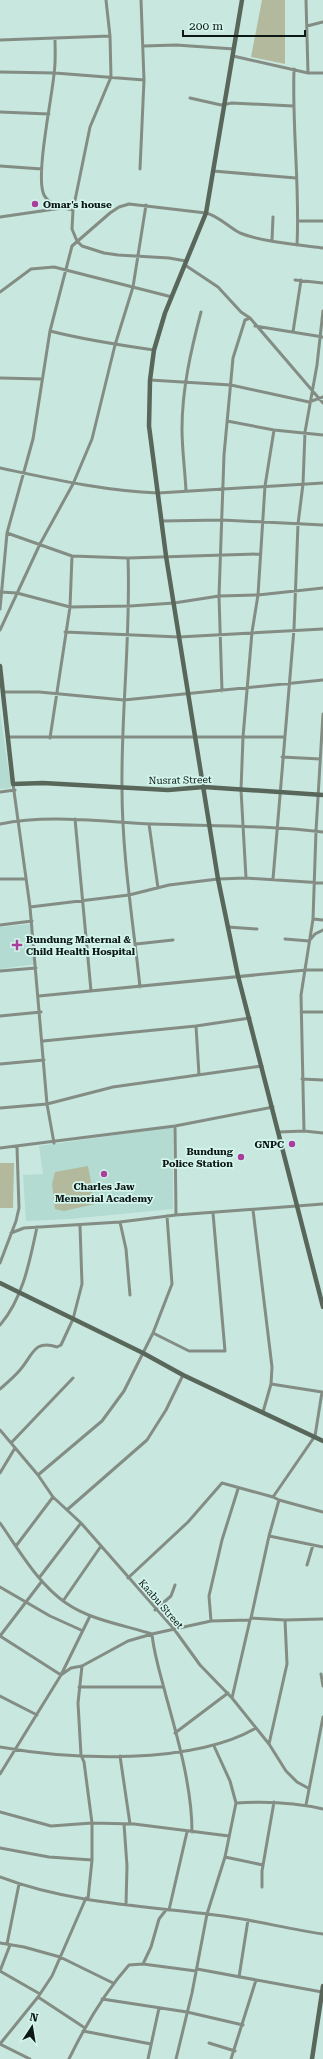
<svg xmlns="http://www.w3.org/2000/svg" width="323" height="2059" font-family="'Roboto Serif',serif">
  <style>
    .built { fill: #b3dbd1 }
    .green { fill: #b3b99d }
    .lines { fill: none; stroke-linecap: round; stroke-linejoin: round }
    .street { stroke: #848d84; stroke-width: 3 }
    .secondary { stroke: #59665a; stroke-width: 4.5 }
    .poi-dot { fill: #aa3e9d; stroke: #d4f5ec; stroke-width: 1.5 }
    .labels { text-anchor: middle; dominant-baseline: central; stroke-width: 3.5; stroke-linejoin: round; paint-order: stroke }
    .poi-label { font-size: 10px; font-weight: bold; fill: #0d1816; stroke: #d4f5ec; text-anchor: start }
    .street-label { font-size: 10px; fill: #0d1816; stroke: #d4f5ec }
  </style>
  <rect width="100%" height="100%" fill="#c7e7df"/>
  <path class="built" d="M0,712L11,788L0,789Z
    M31,924L35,964L0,969V927Z
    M173,1127V1209L69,1219L26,1221L23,1175L43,1174L39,1146Z"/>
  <path class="green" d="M262,0H285V64L251,57Z
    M0,1163H14L13,1208H0Z
    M88,1166L95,1204L64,1211L55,1209L52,1184L55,1172Z"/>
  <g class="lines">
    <path class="street" d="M106,0L110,36L111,77L90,127L73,210L72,229L77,241L82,246L104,253L118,255L169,258L186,261
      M306,0L308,73
      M307,26L323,22
      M55,38C55,50 56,62 54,74C52,98 35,177 44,195C49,205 64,208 73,210
      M0,40L110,36
      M144,46L176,45L234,49
      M233,56L308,73H323
      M294,69C292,128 300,187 297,245
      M0,72L55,73L144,80
      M190,98L221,105L232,103L293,106
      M0,112L49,114
      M0,166L42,169
      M140,169L144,80L141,0
      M213,171L296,178
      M0,217L62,208
      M298,221H323
      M272,240L273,217
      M185,265L218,287L241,312L250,318L323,403
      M295,280L323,283
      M0,292L31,269L54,267L172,297
      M255,326L323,337
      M50,331C85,340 119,345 154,350
      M293,332L301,280
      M0,378L42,379
      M150,380L231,385L309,402L323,397
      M227,421L274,430L323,435
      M0,468C52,479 104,491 158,493L323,483
      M186,491C185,470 182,450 182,429C182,389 191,350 201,312
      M161,521L222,520L323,525
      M7,533L72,556L128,558L260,554
      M128,558C131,635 121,711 122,788C122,855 133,921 140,987
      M0,592L17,593L70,607L130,606L174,603L219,596L258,595L323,588
      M0,609L7,533L33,439L50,331L72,246L110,213L119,207L129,204L206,213C219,216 228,227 240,233C262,242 299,245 323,248
      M0,630L40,544L73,484L92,439L115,345L133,287L146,205
      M65,632L179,637L323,629
      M222,691L219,596L224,455L233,358L245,320L250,318
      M3,692H39L124,700L323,680
      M9,737H284
      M50,738L70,607L72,556
      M282,757L320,759
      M13,784L30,907L47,1104L54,1143
      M0,792L15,790
      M75,819L91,991
      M0,824C49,814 102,822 152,824C209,826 266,825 323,832
      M149,824L158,888
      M246,878L241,790L243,737L252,632L258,595L265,486L274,430
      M0,879H26
      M273,879L294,629L298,524L303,484L305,432L317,365L323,311
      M30,907L129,895L169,885L218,879L246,878L323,883
      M313,919L323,920
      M0,925L32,921
      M228,927L257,929
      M285,939L309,941L315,934L323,930
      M136,944L173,940
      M0,971L36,968
      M39,996L306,970H323
      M301,1012H323
      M0,1016L41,1012
      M196,1026L199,1075
      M43,1041L196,1026L250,1018
      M0,1064L44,1060
      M302,1079L323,1080
      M0,1108L47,1104L113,1087L262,1066
      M175,1126L176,1215
      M304,1131L301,995L313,919L316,831L323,714
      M279,1132L304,1131L323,1133
      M0,1148L175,1126L273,1107
      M253,1210L272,1367L271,1384L263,1412
      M120,1222L126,1249L130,1295
      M11,1233L24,1228L120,1222L176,1215L323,1204
      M0,1263L16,1221L19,1208L17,1147
      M0,1325C23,1299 30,1260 37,1227
      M153,1333L189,1351H225L213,1213
      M271,1384L322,1392
      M0,1389C7,1383 14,1377 20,1370C33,1355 34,1339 57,1347L61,1345L73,1319L82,1284L80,1226
      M0,1430L38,1475L53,1497L81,1523L174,1629L200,1665L232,1698L269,1744L286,1771L297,1782L308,1788
      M11,1443L73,1378
      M0,1473L15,1448
      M38,1475L102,1421L124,1391L153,1333L172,1284L167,1216
      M273,1497L315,1436L322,1392
      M279,1500L323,1512
      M68,1509L147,1440L166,1410L183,1375
      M0,1523C19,1550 38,1584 66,1603C90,1620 124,1625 152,1634C154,1655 161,1676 166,1696C178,1739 192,1788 192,1832
      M269,1536L323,1547
      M16,1546L53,1497
      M307,1565L313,1545
      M39,1578L81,1523
      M128,1578L188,1522L222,1483L273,1497L279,1500L269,1536L251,1618
      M0,1587L50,1616L81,1630
      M63,1601L101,1546
      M155,1610L171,1596L175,1585
      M211,1621L209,1596L222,1540L238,1489
      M0,1636L61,1675
      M0,1636L42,1581
      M82,1666L78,1703L81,1755L84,1762L92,1823V1860L88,1899
      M321,1674L323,1686
      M61,1675L71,1668L82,1666L128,1641L152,1634L211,1621L250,1620L251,1618L285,1620L323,1619
      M79,1687H163
      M0,1696L37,1715
      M232,1698L250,1620
      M175,1733L228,1693
      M269,1744L287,1664L285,1620
      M0,1747C72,1760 192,1765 256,1728
      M120,1756L130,1824
      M0,1774L61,1675L90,1616
      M236,1803C266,1801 294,1802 323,1809
      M306,1805L323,1717
      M0,1812L51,1826L92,1823L134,1824L229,1836
      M124,1824L127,1866L126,1905
      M0,1848L49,1857L92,1860
      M225,1857L263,1865
      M0,1877C68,1903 143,1906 215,1915C251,1919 287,1929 323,1934
      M262,1887V1871L274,1802
      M169,1910L187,1832
      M207,1914L225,1857L236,1803L230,1781L214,1746
      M0,1943L24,1947L60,1957L113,1983
      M7,1944L19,1884
      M143,1964L151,1947L159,1919L166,1910
      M197,1969L322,1992
      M0,1971L40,1994
      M0,1971L10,1945
      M239,1977L248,1920
      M38,1997L85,2028
      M102,1999L187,2012L243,2025
      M83,2031L151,2044
      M209,2043L235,2051
      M0,2044L38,1997L52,1976L86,1898
      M0,2044L30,2059
      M69,2059C85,2026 104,1993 129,1965L143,1964L196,1971
      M148,2059L159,2008
      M176,2059L192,1993L207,1914
      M231,2059L256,1980"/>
    <path class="secondary" d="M242,0L206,213L165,313L154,350L150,380L149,426L166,556L218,879L238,976L323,1307
      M0,666L13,784L43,783L168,790L204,787L323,795
      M0,1283L143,1353L183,1375L323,1441
      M312,2059L323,1986"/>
  </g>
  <g class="poi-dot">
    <circle cx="35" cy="204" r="4"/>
    <path d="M15 939h4v4h4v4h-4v4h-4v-4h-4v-4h4z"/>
    <circle cx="292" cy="1144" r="4"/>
    <circle cx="241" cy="1157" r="4"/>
    <circle cx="104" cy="1174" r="4"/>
  </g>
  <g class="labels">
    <g class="poi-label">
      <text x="43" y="204">Omar's house</text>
      <text x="26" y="939">Bundung Maternal &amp;<tspan x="26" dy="12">Child Health Hospital</tspan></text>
      <text x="284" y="1144" text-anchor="end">GNPC</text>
      <text x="233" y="1151" text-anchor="end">Bundung<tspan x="233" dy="12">Police Station</tspan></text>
      <text x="104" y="1186" text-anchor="middle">Charles Jaw<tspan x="104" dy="12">Memorial Academy</tspan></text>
    </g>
    <g class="street-label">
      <text transform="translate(180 780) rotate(-1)">Nusrat Street</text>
      <text transform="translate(161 1604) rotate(49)">Kaabu Street</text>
    </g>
  </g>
  <g transform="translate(32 2027) rotate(12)" stroke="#d4f5ec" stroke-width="3" paint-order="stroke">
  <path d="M0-3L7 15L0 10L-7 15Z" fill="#0d1816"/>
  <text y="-6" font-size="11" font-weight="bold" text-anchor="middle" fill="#0d1816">N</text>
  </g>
  <path d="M183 30v6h122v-6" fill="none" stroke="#0d1816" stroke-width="2"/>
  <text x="189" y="30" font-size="12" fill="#0d1816" stroke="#d4f5ec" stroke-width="3" paint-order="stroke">200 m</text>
</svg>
